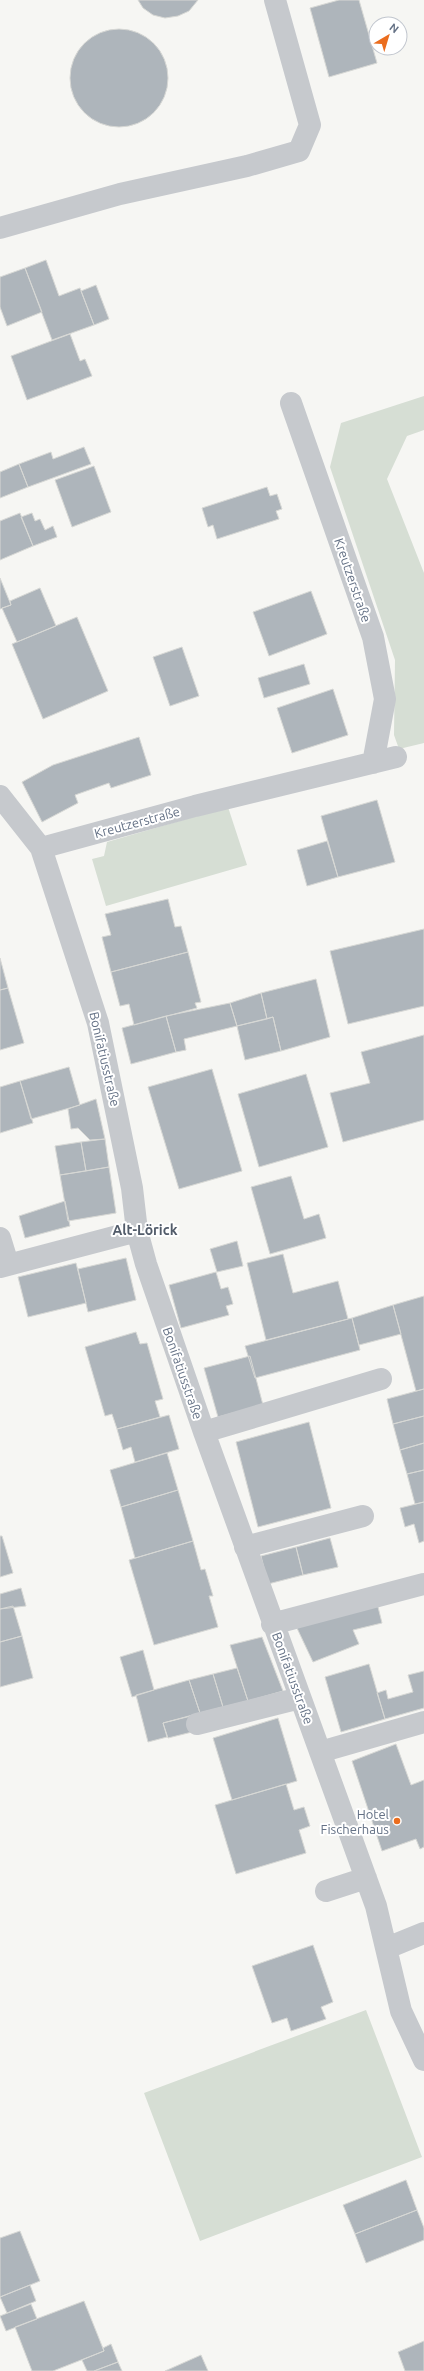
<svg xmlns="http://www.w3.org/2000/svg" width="424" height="2371" font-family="Ubuntu,sans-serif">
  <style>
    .green { fill: #d6ded4 }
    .building { fill: #aeb5bb; stroke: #d7d8d5 }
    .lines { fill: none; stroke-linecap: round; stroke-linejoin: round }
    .minor { stroke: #c6c9cd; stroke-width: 22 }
    .poi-dot { fill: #eb6d1e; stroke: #fff; stroke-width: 1.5 }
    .labels { text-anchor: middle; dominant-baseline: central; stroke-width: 4; stroke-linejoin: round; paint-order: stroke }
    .street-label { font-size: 13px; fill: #647185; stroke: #fff }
    .poi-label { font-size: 13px; fill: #647185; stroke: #fff; text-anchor: end }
    .neighbourhood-label { font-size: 14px; font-weight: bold; fill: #525c6a; stroke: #fff }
  </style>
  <rect width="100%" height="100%" fill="#f6f6f3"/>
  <path class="green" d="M424,396V430L407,436L387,479L424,573V743L399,749L394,735L395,660L330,467L341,423Z
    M228,807L247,865L106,906L92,859L104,856L107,842Z
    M366,2010L422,2157L200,2241L144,2093Z"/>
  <path class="building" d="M138,0H198L189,11L178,16L165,18L153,15L143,8Z
    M339,0H359L377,63L329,77L310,8Z
    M70 78a49 49 0 1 1 98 0a49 49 0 1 1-98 0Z
    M46,260L59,296L80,288L94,325L52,340L25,268Z
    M25,268L42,312L7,326L0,307V277Z
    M96,285L109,319L94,325L81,291Z
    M70,334L80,361L85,359L92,376L27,400L11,356Z
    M84,447L91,464L28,487L19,464L51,452L53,459Z
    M19,464L28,487L0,498V472Z
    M94,466L111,512L72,527L55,480Z
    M267,487L270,496L277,494L282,509L276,511L279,519L217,539L213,525L208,527L202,508Z
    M20,513L33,546L0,560V521Z
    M32,513L35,521L40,519L45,530L53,526L57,537L33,546L21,517Z
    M0,578L11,605L0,609Z
    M40,588L56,626L17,642L2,608L11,605L10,601Z
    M311,591L327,634L269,656L253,612Z
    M77,617L108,691L43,719L12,644Z
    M182,647L199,696L170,706L153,657Z
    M304,664L310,684L264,698L258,678Z
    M333,689L348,735L292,753L277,708Z
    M139,737L151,775L111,788L109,783L75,795L78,803L42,822L22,782L53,765Z
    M377,800L395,862L338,877L321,816Z
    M327,841L338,877L307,886L297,850Z
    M168,899L175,927L181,926L188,952L111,972L102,937L111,935L105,914Z
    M424,929V1006L348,1024L330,951Z
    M188,952L201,1002L195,1003L197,1008L134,1025L129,1004L120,1006L111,972Z
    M0,958L8,988L0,990Z
    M316,979L330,1037L281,1051L273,1017L267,1019L261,993Z
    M8,988L24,1043L0,1050V990Z
    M261,993L267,1019L237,1026L230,1003Z
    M230,1003L237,1026L184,1039L186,1050L176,1052L166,1016Z
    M166,1016L176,1052L131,1064L122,1028Z
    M273,1017L281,1051L245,1060L237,1026Z
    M424,1035V1120L343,1142L330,1093L370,1083L361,1052Z
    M69,1067L80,1105L31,1119L20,1081Z
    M212,1069L242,1171L179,1189L148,1087Z
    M306,1074L328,1147L259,1167L238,1094Z
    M20,1081L33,1123L0,1133V1087Z
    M96,1099L105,1139L90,1140L78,1128L71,1129L68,1109Z
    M105,1139L109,1167L86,1171L81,1142Z
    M81,1142L86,1171L60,1175L55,1146Z
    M109,1167L116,1213L68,1221L60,1175Z
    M291,1176L304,1219L319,1214L326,1238L270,1254L251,1187Z
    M65,1201L70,1226L25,1238L19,1216Z
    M237,1241L243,1266L217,1272L210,1249Z
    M283,1254L293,1293L338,1281L348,1319L266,1340L247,1263Z
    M126,1258L136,1300L88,1312L78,1269Z
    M76,1263L86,1303L28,1317L18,1277Z
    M216,1272L221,1289L228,1287L233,1304L226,1306L229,1315L181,1328L169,1285Z
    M424,1296V1389L416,1391L393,1305Z
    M393,1305L401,1334L359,1345L352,1318Z
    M352,1318L360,1350L255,1378L245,1346Z
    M136,1332L140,1344L147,1343L163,1399L155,1401L160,1417L117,1429L112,1414L105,1416L85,1347Z
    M250,1356L263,1405L218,1417L204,1368Z
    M424,1389V1416L393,1424L387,1399Z
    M169,1415L179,1449L135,1462L131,1447L123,1450L117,1429Z
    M424,1416V1443L400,1450L393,1424Z
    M309,1422L331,1508L258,1527L236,1442Z
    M424,1443V1470L407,1474L400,1450Z
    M167,1453L178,1490L121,1507L110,1470Z
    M424,1470V1502L415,1504L407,1474Z
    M178,1490L193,1541L135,1558L121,1507Z
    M424,1502V1541L419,1543L414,1524L405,1527L400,1508Z
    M0,1536H2L13,1573L0,1577Z
    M330,1538L338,1567L303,1575L296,1547Z
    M193,1541L201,1570L205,1569L213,1596H209L218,1627L154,1645L129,1560Z
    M296,1547L303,1575L268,1584L261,1556Z
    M21,1588L26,1606L0,1609V1594Z
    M377,1603L382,1623L353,1630L359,1644L313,1662L296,1626Z
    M13,1606L22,1636L0,1642V1609Z
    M22,1636L33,1678L0,1687V1642Z
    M262,1637L283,1691L248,1701L230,1645Z
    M143,1650L154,1690L132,1697L120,1657Z
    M369,1664L385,1719L341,1732L325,1677Z
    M237,1668L248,1701L223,1707L213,1674Z
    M424,1671V1708L385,1719L377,1693L386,1690L388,1699L413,1692L408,1675Z
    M213,1674L223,1707L200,1713L189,1680Z
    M189,1680L200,1713L163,1723L167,1737L148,1742L136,1695Z
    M191,1716L196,1731L168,1738L163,1723Z
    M278,1718L297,1781L232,1800L213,1738Z
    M396,1744L411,1785L424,1780V1847L420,1849L416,1839L382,1851L352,1761Z
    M286,1784L294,1810L304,1807L310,1826L299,1830L306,1853L236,1874L215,1805Z
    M313,1945L333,2002L321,2007L326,2019L291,2031L287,2018L272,2023L252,1966Z
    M406,2180L417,2210L355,2234L343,2205Z
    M417,2210L424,2228V2240L366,2263L355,2234Z
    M20,2231L40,2281L0,2297V2238Z
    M30,2285L36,2301L7,2313L0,2297Z
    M84,2301L104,2351L53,2371H32L15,2327Z
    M31,2304L37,2319L6,2331L0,2316Z
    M424,2341V2371H405L398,2352Z
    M111,2344L118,2362L94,2371H87L82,2360L104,2351L103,2348Z
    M201,2355L208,2371H165Z
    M118,2362L122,2371H94Z"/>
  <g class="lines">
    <path class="minor" d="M0,228L120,194L247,166L299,151L310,125L275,0
      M291,403L373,637L385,699L373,763
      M0,796L41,848L98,1023L132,1188L137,1231L146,1264L204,1432L376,1906L401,2011L424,2060
      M41,848L195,806L396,757
      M0,1238L8,1264
      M0,1267L137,1231
      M204,1432L381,1379
      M245,1547L363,1516
      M272,1624L424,1584
      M197,1724L300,1698
      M320,1752L424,1722
      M326,1891L366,1878
      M387,1948L424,1933"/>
  </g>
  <circle class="poi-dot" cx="397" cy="1821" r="4"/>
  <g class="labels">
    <g class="street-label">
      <text transform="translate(353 580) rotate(71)">Kreutzerstraße</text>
      <text transform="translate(137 822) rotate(-15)">Kreutzerstraße</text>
      <text transform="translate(105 1059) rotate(77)">Bonifatiusstraße</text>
      <text transform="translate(183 1373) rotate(71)">Bonifatiusstraße</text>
      <text transform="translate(293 1678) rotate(70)">Bonifatiusstraße</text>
    </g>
    <g class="poi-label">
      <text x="389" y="1814">Hotel<tspan x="389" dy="15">Fischerhaus</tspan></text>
    </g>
    <g class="neighbourhood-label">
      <text x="145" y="1230">Alt-Lörick</text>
    </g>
  </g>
  <g transform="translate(388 36) rotate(38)"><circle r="19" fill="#ffffff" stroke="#c1c6ce"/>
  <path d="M0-3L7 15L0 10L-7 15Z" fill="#eb6d1e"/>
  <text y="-6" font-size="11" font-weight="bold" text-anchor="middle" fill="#647185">N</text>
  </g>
</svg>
